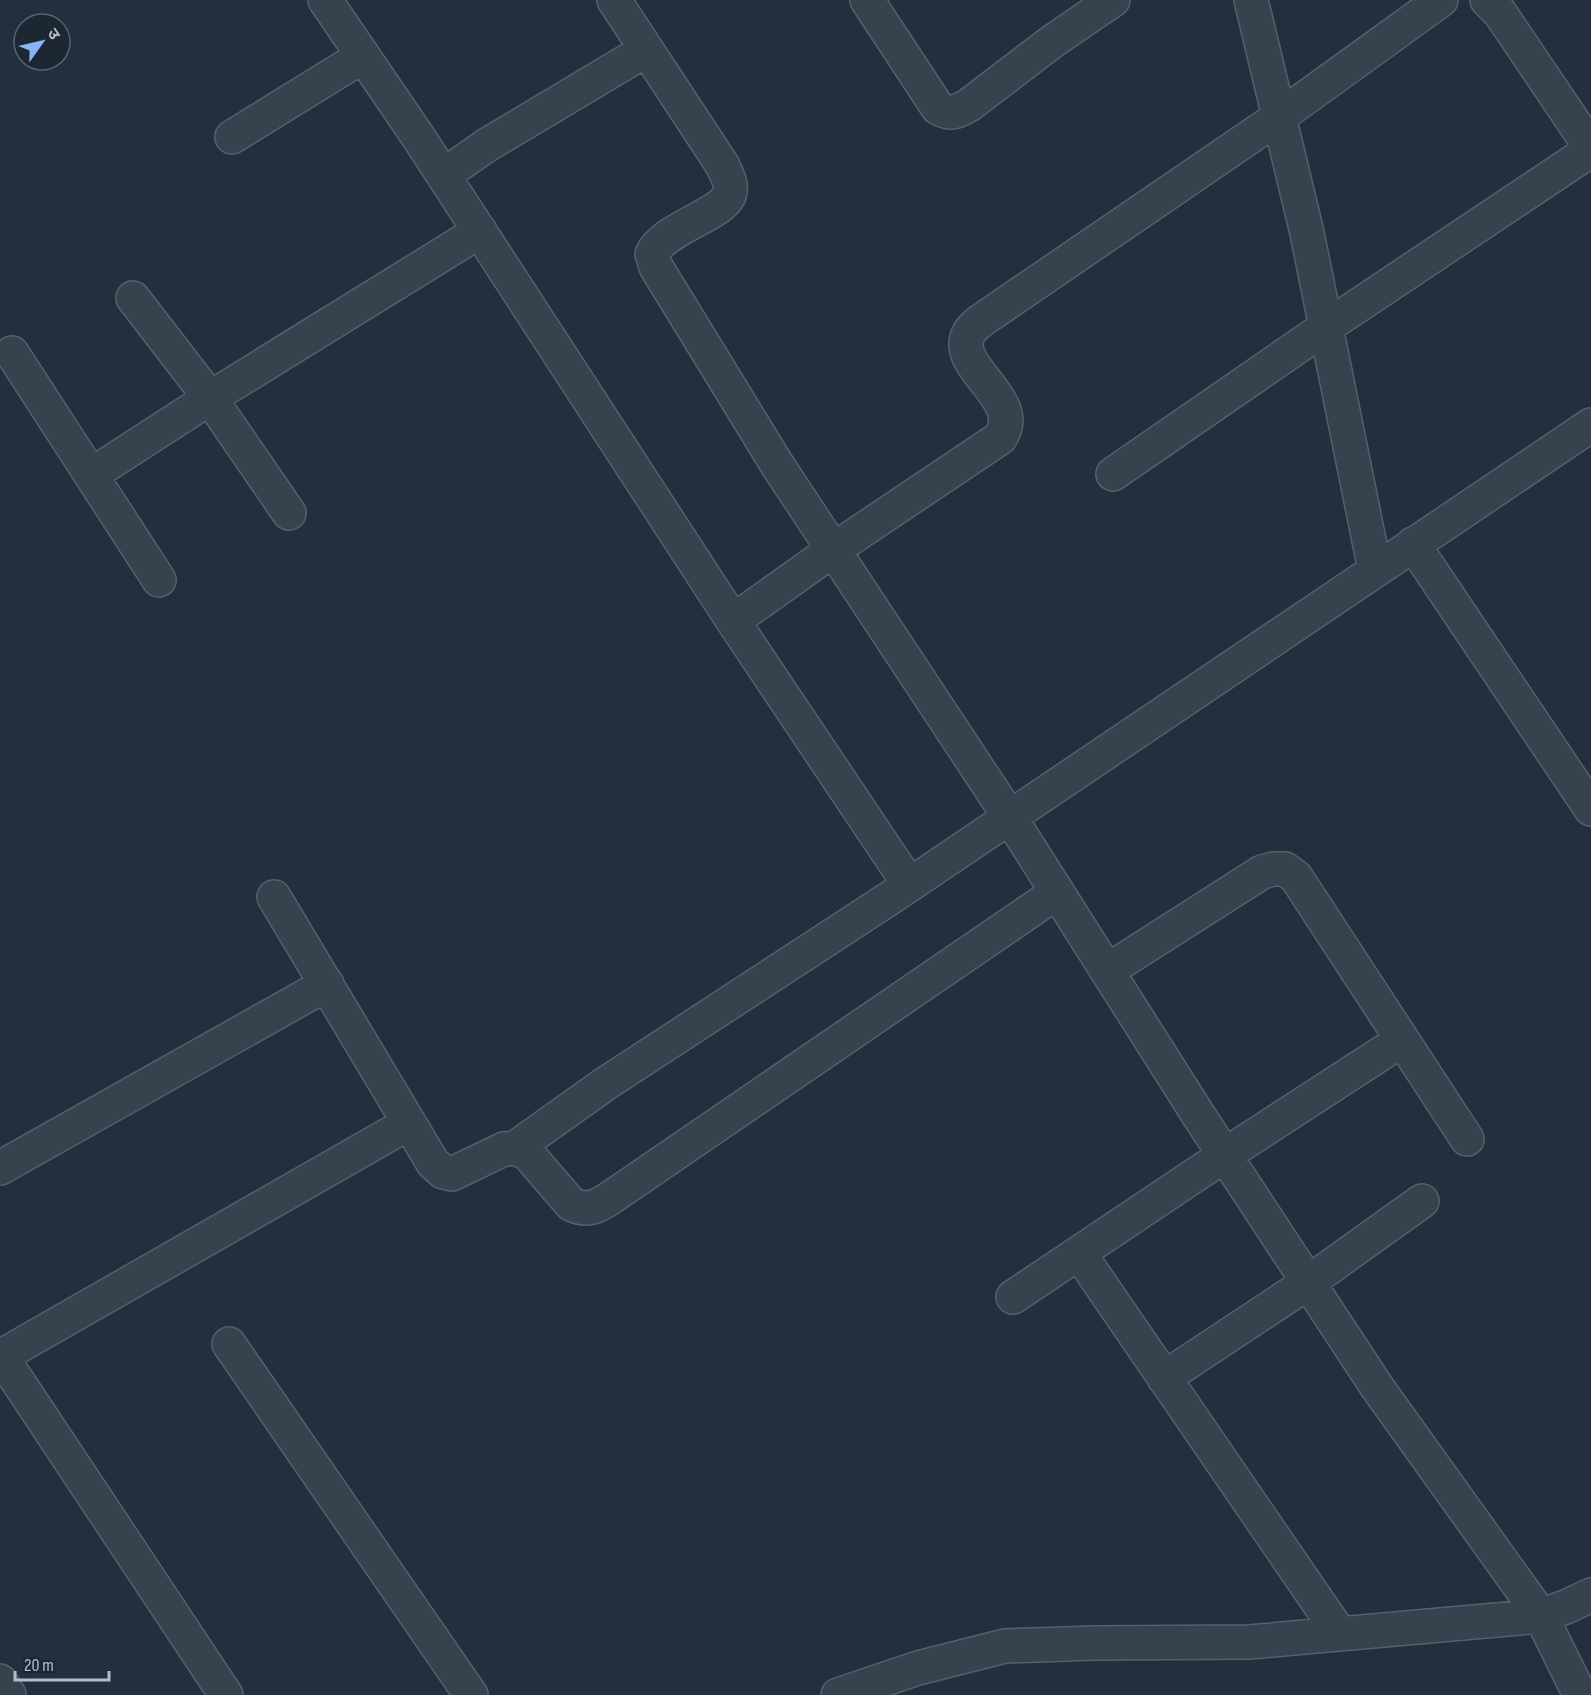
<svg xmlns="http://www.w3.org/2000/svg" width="1591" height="1695" font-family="'Sofia Sans Condensed','Noto Sans Devanagari',sans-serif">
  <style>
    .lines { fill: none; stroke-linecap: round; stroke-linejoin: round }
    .minor-casing { stroke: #565f6c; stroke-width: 36 }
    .minor { stroke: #38414e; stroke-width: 33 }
  </style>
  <rect width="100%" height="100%" fill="#242f3e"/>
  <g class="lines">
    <defs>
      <path id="minor" d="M325,0L419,138L733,621L909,884
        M614,0L723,166C726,174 732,183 730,192C727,214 664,227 652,254L656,267L778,466L1009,816L1199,1116L1377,1387L1541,1616L1580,1695
        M867,0L938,108C950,115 957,112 969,105L1053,41L1113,0
        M1251,0L1307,233L1375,570
        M1487,0L1500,13L1591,148
        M232,137L363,56
        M444,175L487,145L646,50
        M133,298L210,398L289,513
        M12,353L159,580
        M1113,474L1326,327L1591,150
        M91,475L210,398L480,231
        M1413,544L1591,809
        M733,621L833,550L1000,438C1027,399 950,367 969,333C971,329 976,325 979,322L1279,117L1441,0
        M274,897L433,1163L443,1172L452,1174L504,1149L515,1148L528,1154L571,1204C590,1214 603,1203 619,1192L1056,893
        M1107,971L1262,872L1273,869H1285L1296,877L1467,1139
        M515,1148L605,1084L893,896L1591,425
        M0,1168L327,984
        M1079,1253L1340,1634
        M1013,1297L1225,1155L1402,1040
        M229,1344L471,1695
        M1,1356L226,1695
        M0,1357L409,1123
        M1164,1378L1309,1282L1422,1201
        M0,1681L9,1695
        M838,1695L918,1668L1005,1646L1095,1643L1249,1642L1541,1616L1568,1606L1591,1595"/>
    </defs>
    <use href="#minor" class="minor-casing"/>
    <use href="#minor" class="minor"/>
  </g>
  <g transform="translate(42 42) rotate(56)"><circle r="28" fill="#1d2633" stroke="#59626f" stroke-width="1.5"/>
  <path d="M0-4.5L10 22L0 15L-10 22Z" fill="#8ab4f8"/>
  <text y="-9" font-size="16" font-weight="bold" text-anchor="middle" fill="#b4bcc9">उ</text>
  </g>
  <path d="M15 1671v9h94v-9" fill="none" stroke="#b4bcc9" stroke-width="3"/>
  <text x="24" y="1671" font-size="18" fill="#b4bcc9" stroke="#1d2633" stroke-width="4.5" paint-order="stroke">20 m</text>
</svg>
